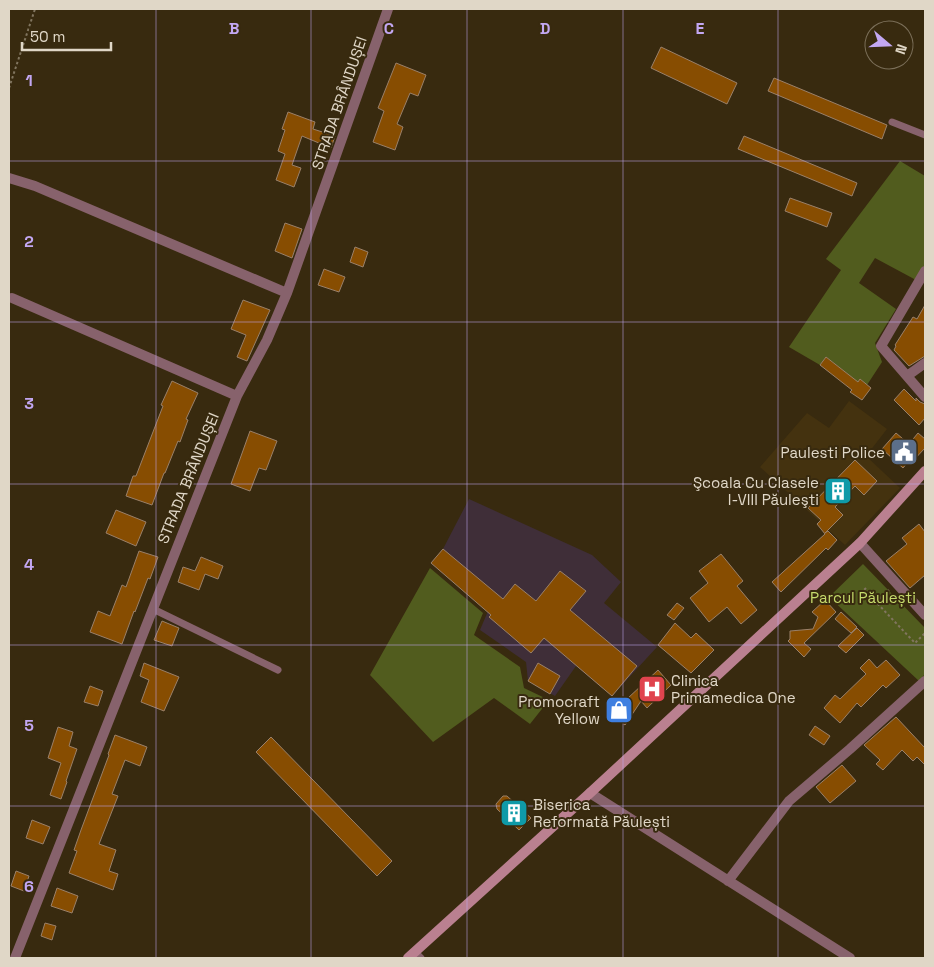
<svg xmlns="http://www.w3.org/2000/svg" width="934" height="967" font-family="'Space Grotesk',sans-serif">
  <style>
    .built { fill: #44320f }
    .industrial { fill: #3f2e38 }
    .green { fill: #515c1e }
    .building { fill: #874d01; stroke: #9a8069 }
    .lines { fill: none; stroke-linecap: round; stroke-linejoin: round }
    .path { stroke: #81755f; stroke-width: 2; stroke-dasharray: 2.5 2.5; stroke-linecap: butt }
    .service { stroke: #87626c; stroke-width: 7 }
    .minor { stroke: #87626c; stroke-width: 10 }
    .secondary { stroke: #ba8090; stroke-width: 10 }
    .grid { fill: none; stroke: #c3a7f2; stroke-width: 1; stroke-opacity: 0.55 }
    .labels { text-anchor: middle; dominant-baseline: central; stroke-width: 4; stroke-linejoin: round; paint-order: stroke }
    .street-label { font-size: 15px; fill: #e0d7c7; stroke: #382a0f }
    .poi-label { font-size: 15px; fill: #e0d7c7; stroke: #382a0f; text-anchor: end }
    .park-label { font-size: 15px; fill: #c6db6c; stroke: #382a0f }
    .grid-label { font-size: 16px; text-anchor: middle; font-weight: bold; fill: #c3a7f2; stroke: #382a0f; stroke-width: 4; stroke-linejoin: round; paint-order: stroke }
  </style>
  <rect width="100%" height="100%" fill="#382a0f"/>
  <path class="built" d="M849,401L887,429L866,456L900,488L845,545L760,467L807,413L829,428Z"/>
  <path class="industrial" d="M469,499L592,555L621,582L604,603L657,647L612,696L576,666L555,696L528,681L526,662L480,630L488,611L431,563L443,549Z"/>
  <path class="green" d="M900,161L925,176V266L916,280L875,258L859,283L896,309L875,343L882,362L867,385L860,379L855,386L849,375L826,357L820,365L789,347L841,270L826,259Z
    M863,564L925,628V674L919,681L829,597Z
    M430,568L483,613L474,635L520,667L524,688L549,700L530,724L494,698L433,742L370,675Z"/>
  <path class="building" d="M661,47L737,83L727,104L651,68Z
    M396,63L426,75L418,96L410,93L397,124L403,127L395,150L373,142L384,111L378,108Z
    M774,78L887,125L882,139L768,91Z
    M288,112L315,122L313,129L335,136L331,148L302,136L292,165L301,168L294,187L276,180L285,154L278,151L285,130L282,129Z
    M744,136L857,183L852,196L738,149Z
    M790,198L832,213L827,227L785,211Z
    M285,223L302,229L292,258L275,251Z
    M355,247L368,252L363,267L350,262Z
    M324,269L345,277L339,292L318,285Z
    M243,300L270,310L247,361L237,357L246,335L231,329Z
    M925,305V356L909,366L894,350L896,346L895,345L913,317L917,319Z
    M826,357L858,382L860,379L871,388L862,400L850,392L852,390L820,365Z
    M172,381L198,393L186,419L188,420L180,442L178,441L165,473H164L152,505L126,496L133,476H136L163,406L161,405Z
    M904,389L916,401V398L920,402L925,404V418L919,425L894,400Z
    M250,431L277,441L266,470L259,468L250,491L231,484Z
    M896,433L909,444L918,433L925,439V448L910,464L908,462L903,468L882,449Z
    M855,460L877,481L864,495L855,486L835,507L843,515L825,533L828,531L837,540L828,550L826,548L781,592L772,582L825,534L817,524L821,520L808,508Z
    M116,510L146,522L136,546L106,533Z
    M919,524L925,532V575L910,588L886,561L907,544L902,538Z
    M443,549L503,599L515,584L536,601L560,571L586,591L570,610L637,666L612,696L544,638L531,653L489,617L491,615L431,563Z
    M139,551L158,557L150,579L148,578L135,612L134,611L122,644L90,632L98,611L110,616L122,585L126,587Z
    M721,554L743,581L737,586L757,610L741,624L727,607L709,622L690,598L708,583L699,571Z
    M201,557L223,566L218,579L205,574L199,590L178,582L183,567L195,571Z
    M825,600L836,612L804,643L811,649L804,657L788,641L790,639V631L813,629L818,617L812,612Z
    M677,603L684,608L674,620L667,615Z
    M841,612L857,627L851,633L835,619Z
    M162,621L179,628L172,646L154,640Z
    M675,623L691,638L696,633L714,650L691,673L658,645Z
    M857,628L864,635L846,653L838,646Z
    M869,659L877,668L886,660L900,675L886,688L883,685L861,707L857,703L840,723L824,708L835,695L840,699L866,674L860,668Z
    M144,663L179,677L164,711L141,702L149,680L140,676Z
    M538,663L560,676L550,694L528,681Z
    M658,670L671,685L647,708L641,701L625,725L616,718L617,717L612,713Z
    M90,686L103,691L98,706L84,702Z
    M896,717L925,748V765L917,757L913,761L902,750L883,770L876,764L880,760L864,745Z
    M815,726L830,736L824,745L809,735Z
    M58,727L73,732L69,746L77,749L66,781L67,782L61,799L50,795L61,763L48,758Z
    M115,735L147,747L140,766L125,760L112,794L118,796L99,844L116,850L109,871L118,874L113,890L69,873L77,851L74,850L81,830L109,755L108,754Z
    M271,737L392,861L377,876L256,752Z
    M842,765L856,781L830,803L816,787Z
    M503,796H507L531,818L519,830L497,809L496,804Z
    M32,820L50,827L43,844L26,838Z
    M16,871L29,876L24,891L11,886Z
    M57,888L78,896L72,913L51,906Z
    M45,923L56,926L52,940L41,936Z"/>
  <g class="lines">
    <path class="path" d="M9,88L35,9
      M866,588L864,590L876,602
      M889,590L876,602L915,643L925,633"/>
    <path class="service" d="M892,122L925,135
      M153,609L278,670
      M415,952L421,958"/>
    <path class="minor" d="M9,178L35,186L287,293
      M925,271L881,346L925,397
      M12,298L237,396
      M907,376L925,363
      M860,543L925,615
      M590,793L850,958
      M728,881L789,801L850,749L925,681
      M15,958L237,396L267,340L287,293L388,9"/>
    <path class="secondary" d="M408,958L590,793L860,543L925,471"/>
  </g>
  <path class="grid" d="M156,9V958M311,9V958M467,9V958M623,9V958M778,9V958M9,161H925M9,322H925M9,484H925M9,645H925M9,806H925"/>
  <defs>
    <symbol id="civic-square" viewBox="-11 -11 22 22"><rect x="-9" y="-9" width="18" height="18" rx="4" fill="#5c6f8a" stroke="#382a0f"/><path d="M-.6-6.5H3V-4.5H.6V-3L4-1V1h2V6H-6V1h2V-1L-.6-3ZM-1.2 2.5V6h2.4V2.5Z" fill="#fff"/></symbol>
    <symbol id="building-square" viewBox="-11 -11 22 22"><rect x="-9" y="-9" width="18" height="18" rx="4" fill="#0f9aa8" stroke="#382a0f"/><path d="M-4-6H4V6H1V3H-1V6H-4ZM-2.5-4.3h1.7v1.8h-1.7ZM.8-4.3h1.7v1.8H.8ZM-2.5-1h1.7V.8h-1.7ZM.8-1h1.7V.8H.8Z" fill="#fff"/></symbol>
    <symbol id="hospital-square" viewBox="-11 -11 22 22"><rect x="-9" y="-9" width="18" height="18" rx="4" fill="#e0444e" stroke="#382a0f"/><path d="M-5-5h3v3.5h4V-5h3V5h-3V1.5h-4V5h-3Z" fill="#fff"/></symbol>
    <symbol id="shop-square" viewBox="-11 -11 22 22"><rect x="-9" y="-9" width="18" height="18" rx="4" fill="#3f7fe0" stroke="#382a0f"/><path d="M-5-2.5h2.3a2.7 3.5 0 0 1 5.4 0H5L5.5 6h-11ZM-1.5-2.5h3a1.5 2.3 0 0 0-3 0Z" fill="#fff"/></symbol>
  </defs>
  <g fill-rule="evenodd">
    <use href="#civic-square" x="888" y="436" width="32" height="32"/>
    <use href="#building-square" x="822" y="475" width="32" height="32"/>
    <use href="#hospital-square" x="636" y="673" width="32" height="32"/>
    <use href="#shop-square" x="603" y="694" width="32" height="32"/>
    <use href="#building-square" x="498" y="797" width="32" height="32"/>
  </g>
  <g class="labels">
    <g class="street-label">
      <text transform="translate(339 103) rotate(-71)">STRADA BRÂNDUȘEI</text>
      <text transform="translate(188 478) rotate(-68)">STRADA BRÂNDUȘEI</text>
    </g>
    <g class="poi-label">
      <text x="885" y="452">Paulesti Police</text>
      <text x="819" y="482">Şcoala Cu Clasele<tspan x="819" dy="17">I-VIII Păuleşti</tspan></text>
      <text x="671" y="680" text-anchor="start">Clinica<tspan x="671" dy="17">Primamedica One</tspan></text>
      <text x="600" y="701">Promocraft<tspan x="600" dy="17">Yellow</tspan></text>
      <text x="533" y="804" text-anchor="start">Biserica<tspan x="533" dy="17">Reformată Păulești</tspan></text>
    </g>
    <g class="park-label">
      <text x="863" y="597">Parcul Păulești</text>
    </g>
  </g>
  <g class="grid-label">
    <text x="234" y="34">B</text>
    <text x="389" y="34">C</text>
    <text x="545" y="34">D</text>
    <text x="700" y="34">E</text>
    <text x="29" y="86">1</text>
    <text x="29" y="247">2</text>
    <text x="29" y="409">3</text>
    <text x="29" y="570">4</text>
    <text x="29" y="731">5</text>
    <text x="29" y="892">6</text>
  </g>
  <rect width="934" height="967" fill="none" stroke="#e0d7c7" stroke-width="20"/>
  <g transform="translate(889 45) rotate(109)"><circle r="24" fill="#382a0f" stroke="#7b6f59"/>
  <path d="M0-4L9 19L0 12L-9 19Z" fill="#c3a7f2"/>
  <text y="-8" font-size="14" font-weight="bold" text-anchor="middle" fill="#e0d7c7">N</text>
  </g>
  <path d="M22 42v8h89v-8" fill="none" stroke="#e0d7c7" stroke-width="2.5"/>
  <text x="30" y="42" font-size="15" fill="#e0d7c7" stroke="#382a0f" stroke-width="4" paint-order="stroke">50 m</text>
</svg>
